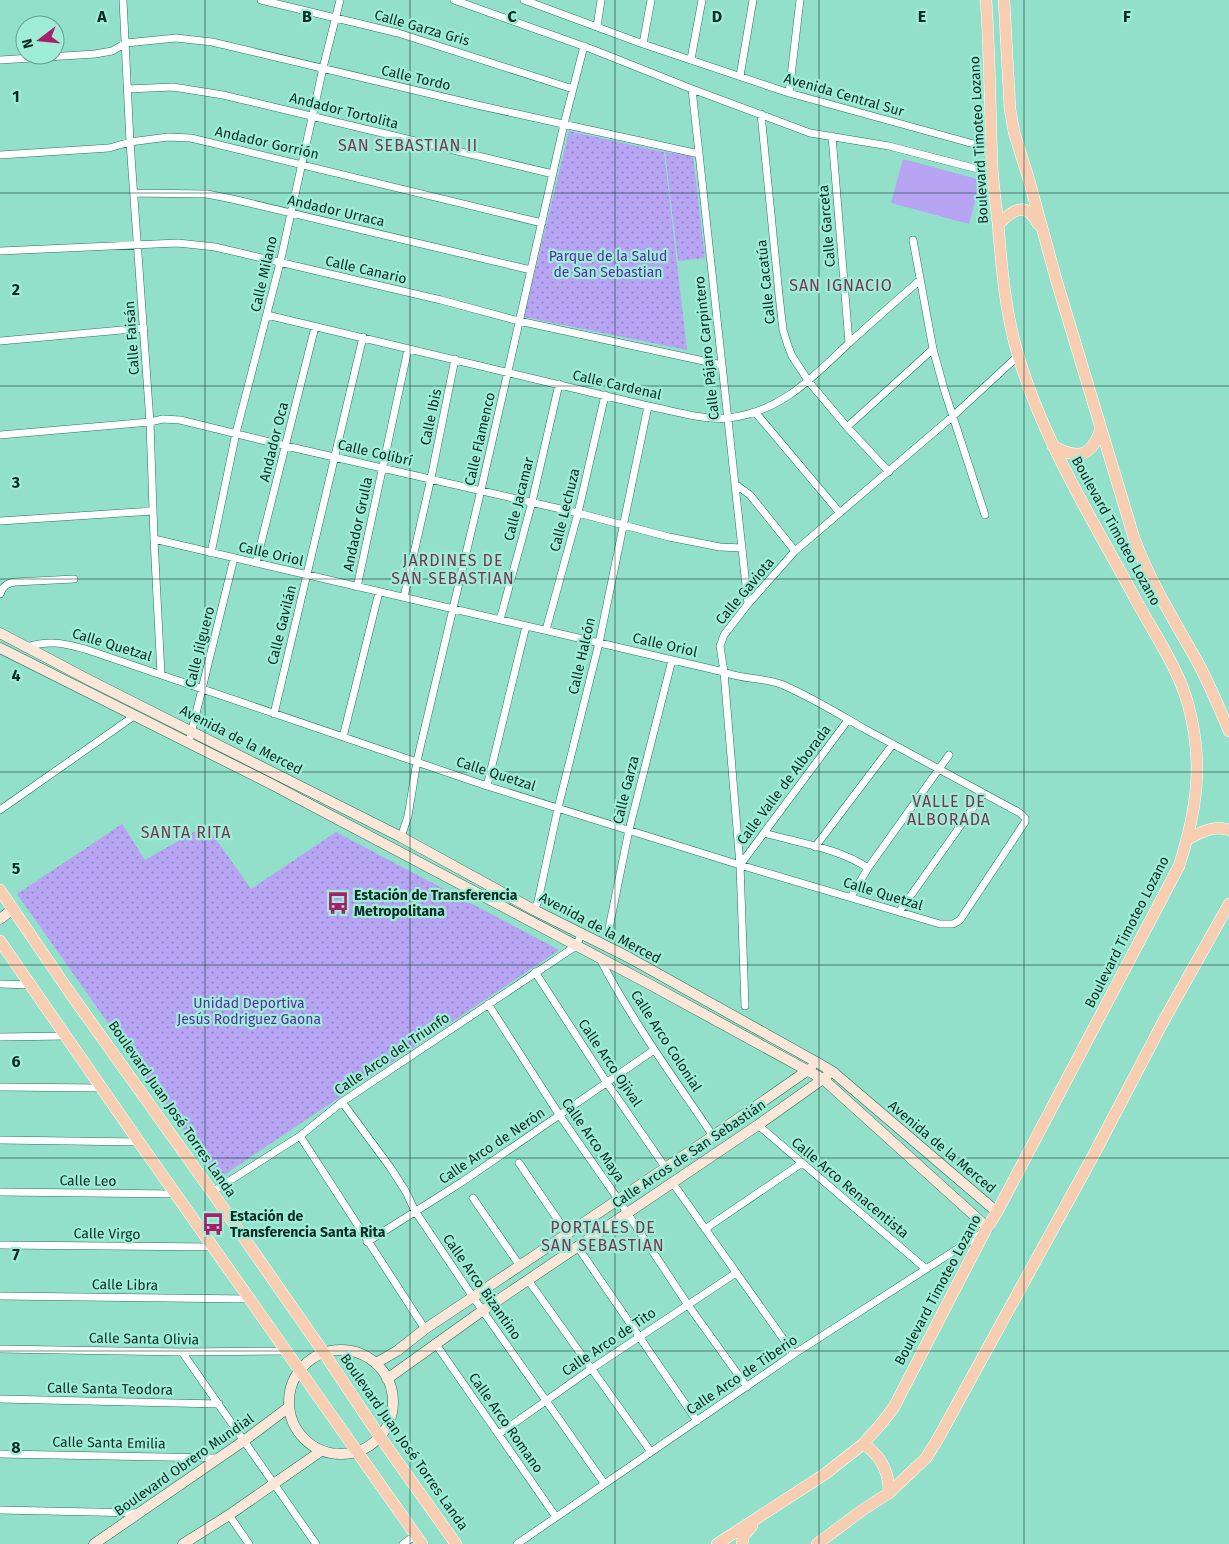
<svg xmlns="http://www.w3.org/2000/svg" width="1229" height="1544" font-family="'Fira Sans',sans-serif">
  <style>
    .green { fill: url(#green-dots) }
    .pitch { fill: #b7a5f4 }
    .lines { fill: none; stroke-linecap: round; stroke-linejoin: round }
    .street-casing { stroke: #247461; stroke-width: 8 }
    .secondary-casing { stroke: #247461; stroke-width: 11 }
    .primary-casing { stroke: #fff; stroke-width: 12 }
    .street { stroke: #fff; stroke-width: 7 }
    .secondary { stroke: #fce6d8; stroke-width: 10 }
    .primary { stroke: #f8ceb2; stroke-width: 11 }
    .grid { fill: none; stroke: #0a2c23; stroke-width: 1; stroke-opacity: 0.55 }
    .labels { text-anchor: middle; dominant-baseline: central; stroke-width: 4.5; stroke-linejoin: round; paint-order: stroke }
    .street-label { font-size: 14px; fill: #0a2c23; stroke: #a0edd7 }
    .park-label { font-size: 14px; fill: #572ba4; stroke: #a0edd7 }
    .poi-label { font-size: 14px; font-weight: bold; fill: #0a2c23; stroke: #a0edd7; text-anchor: start }
    .quarter-label { font-size: 16px; letter-spacing: 1px; fill: #773553; stroke: #a0edd7 }
    .grid-label { font-size: 16px; text-anchor: middle; font-weight: bold; fill: #0a2c23; stroke: #a0edd7; stroke-width: 4.5; stroke-linejoin: round; paint-order: stroke }
  </style>
  <defs>
    <pattern id="green-dots" width="8" height="8" patternUnits="userSpaceOnUse" patternTransform="scale(1.25)"><rect width="8" height="8" fill="#b7a5f4"/><path d="M2 2h.1M6 6h.1" fill="none" stroke="#9387c5" stroke-width="1.8" stroke-linecap="round"/></pattern>
  </defs>
  <rect width="100%" height="100%" fill="#93e0ca"/>
  <path class="green" d="M569,131L664,152L687,350L524,317Z
    M665,152L693,156L705,258L678,261Z
    M122,824L145,860L206,825L251,889L336,832L559,950L218,1179L17,894Z"/>
  <path class="pitch" d="M903,159L981,180L969,224L891,203Z"/>
  <g class="lines">
    <defs>
      <path id="street" d="M123,0L130,142L150,422L154,539L161,674
        M261,0L398,33L573,89
        M454,0L594,50L692,89L810,133L889,146L993,173
        M524,0L643,44L789,93L992,149
        M597,27L601,0
        M643,44L651,0
        M691,59L702,0
        M0,60L95,54L112,51L126,43L176,38L212,42L477,105L699,154
        M740,76L753,0
        M128,89L173,87L223,95L553,174
        M692,89L748,604
        M789,93L800,0
        M761,114L779,295L783,330L788,346L792,356L809,382L847,427L889,472
        M832,136L849,343
        M0,155L109,148L130,142L168,137L191,138L542,223
        M134,193L207,194L232,199L531,270
        M913,240L933,349L944,389L985,515
        M0,251L178,243L215,247L441,300L519,321L722,365
        M267,315L648,406C671,410 705,421 728,418C781,412 812,378 848,344C872,322 896,301 920,280
        M0,341L144,328
        M755,412L840,513
        M847,427L933,349
        M0,435L150,422L163,419L180,420L286,446L578,513L669,537L720,547L742,548
        M735,484L750,495L795,551
        M0,521L153,511
        M211,553L236,433L280,263L323,68L340,0
        M256,563L315,327
        M357,587L408,349
        M0,594C3,586 7,583 15,582L74,579
        M404,597L431,478L455,359
        M500,620L532,502L559,384
        M546,630L578,513L605,395
        M26,647C50,640 62,643 85,649L487,786L740,865L940,924H953L960,920L1025,822V818L1020,813C968,785 916,757 863,728C837,713 811,697 783,685C764,677 743,680 724,672L154,539
        M274,714L363,337
        M343,737L379,592
        M189,742L234,558
        M487,786L526,626
        M0,810L134,716
        M764,833C799,843 838,848 868,868
        M401,837L408,816L417,761L481,490L564,124L584,46
        M815,847L893,744
        M740,865L848,720
        M851,897L868,868L949,755
        M534,910L538,901L558,808L599,643L648,406
        M899,912L983,794
        M609,928L629,830L672,660
        M600,959C632,1021 674,1078 713,1136
        M535,972L607,1083L665,1167
        M0,984L30,985
        M488,1004L560,1116L618,1199L688,1305L747,1387
        M745,1006L740,865L724,672L720,646L724,635L748,604L795,551L952,417L1018,356
        M0,1037L66,1036
        M0,1087L102,1088
        M342,1102L390,1167L406,1192L415,1211L473,1297L604,1483
        M758,1125L926,1269
        M300,1136L425,1329
        M0,1140L139,1142
        M519,1163L567,1233
        M672,1182L794,1354
        M0,1192L176,1194
        M212,1192L300,1136L342,1102L576,946L582,933
        M473,1198L520,1266
        M705,1229L802,1163
        M367,1242L462,1182L654,1050
        M0,1245L214,1247
        M577,1246L697,1421
        M528,1280L651,1452
        M0,1296L249,1299
        M435,1343L556,1517
        M0,1349L182,1352L287,1351
        M182,1352L316,1544
        M0,1399L219,1404
        M499,1434L591,1369L736,1273
        M0,1454L217,1458
        M0,1510L140,1513
        M229,1515L249,1544
        M403,1544L416,1535
        M517,1544L794,1354L982,1233"/>
      <path id="secondary" d="M0,633L89,680L401,837L534,910L628,957L818,1063L833,1072L997,1212
        M0,648L273,785L651,985L823,1079L988,1228
        M0,919L13,909
        M289 1402a52 52 0 1 1 104 0a52 52 0 1 1-104 0Z
        M376,1363L397,1351L425,1329L473,1297L713,1136L811,1068
        M387,1379L482,1311L758,1125L827,1076
        M94,1544L245,1440L289,1407
        M183,1544L229,1515L321,1451"/>
      <path id="primary" d="M1004,0L1010,109L1014,132L1029,180L1056,279L1134,538C1150,582 1174,620 1197,661C1209,683 1219,707 1229,731
        M998,225C1012,210 1026,200 1038,224
        M1053,446C1078,460 1092,457 1101,428
        M1188,839C1201,832 1214,825 1229,830
        M0,890L68,990L212,1192L324,1353L380,1437L456,1544
        M0,941L139,1142L422,1544
        M863,1444C881,1455 889,1472 889,1493
        M717,1544L825,1474L863,1444L881,1424L894,1407L957,1285L985,1231L997,1212L1179,866C1197,810 1204,762 1188,704C1178,668 1155,635 1137,602C1094,522 1044,443 1018,355C1005,312 1002,269 998,224C996,204 993,185 992,165C990,110 990,55 986,0
        M742,1544L744,1535L752,1526
        M817,1544L864,1509L889,1493L926,1458L939,1437L1093,1156L1163,1022L1229,904"/>
    </defs>
    <use href="#street" class="street-casing"/>
    <use href="#secondary" class="secondary-casing"/>
    <use href="#primary" class="primary-casing"/>
    <use href="#street" class="street"/>
    <use href="#secondary" class="secondary"/>
    <use href="#primary" class="primary"/>
  </g>
  <path class="grid" d="M205,0V1544M410,0V1544M615,0V1544M819,0V1544M1024,0V1544M0,193H1229M0,386H1229M0,579H1229M0,772H1229M0,965H1229M0,1158H1229M0,1351H1229"/>
  <defs>
    <symbol id="bus-bare" viewBox="-9 -9 18 18"><path d="M-5-6H5V4H4V6H2V4H-2V6H-4V4H-5ZM-3.5-4V0h7V-4ZM-3.5 1.2v1.5H-2V1.2ZM2 1.2v1.5H3.5V1.2Z" fill="#a71f68" stroke="#a0edd7" stroke-width="2.5" paint-order="stroke"/></symbol>
  </defs>
  <g fill-rule="evenodd">
    <use href="#bus-bare" x="322" y="887" width="32" height="32"/>
    <use href="#bus-bare" x="197" y="1208" width="32" height="32"/>
  </g>
  <g class="labels">
    <g class="street-label">
      <text transform="translate(422 28) rotate(16)">Calle Garza Gris</text>
      <text transform="translate(416 78) rotate(13)">Calle Tordo</text>
      <text transform="translate(844 95) rotate(16)">Avenida Central Sur</text>
      <text transform="translate(344 111) rotate(14)">Andador Tortolita</text>
      <text transform="translate(979 140) rotate(-93)">Boulevard Timoteo Lozano</text>
      <text transform="translate(267 143) rotate(13)">Andador Gorrión</text>
      <text transform="translate(336 211) rotate(13)">Andador Urraca</text>
      <text transform="translate(827 226) rotate(-95)">Calle Garceta</text>
      <text transform="translate(366 270) rotate(13)">Calle Canario</text>
      <text transform="translate(264 274) rotate(-77)">Calle Milano</text>
      <text transform="translate(766 282) rotate(-96)">Calle Cacatúa</text>
      <text transform="translate(132 338) rotate(-94)">Calle Faisán</text>
      <text transform="translate(707 348) rotate(-96)">Calle Pájaro Carpintero</text>
      <text transform="translate(617 385) rotate(13)">Calle Cardenal</text>
      <text transform="translate(431 417) rotate(-78)">Calle Ibis</text>
      <text transform="translate(480 439) rotate(-77)">Calle Flamenco</text>
      <text transform="translate(274 442) rotate(-76)">Andador Oca</text>
      <text transform="translate(375 453) rotate(13)">Calle Colibrí</text>
      <text transform="translate(519 499) rotate(-76)">Calle Jacamar</text>
      <text transform="translate(565 510) rotate(-76)">Calle Lechuza</text>
      <text transform="translate(358 524) rotate(-78)">Andador Grulla</text>
      <text transform="translate(1116 531) rotate(61)">Boulevard Timoteo Lozano</text>
      <text transform="translate(271 554) rotate(13)">Calle Oriol</text>
      <text transform="translate(745 591) rotate(-50)">Calle Gaviota</text>
      <text transform="translate(282 625) rotate(-76)">Calle Gavilán</text>
      <text transform="translate(112 645) rotate(17)">Calle Quetzal</text>
      <text transform="translate(665 645) rotate(13)">Calle Oriol</text>
      <text transform="translate(200 647) rotate(-76)">Calle Jilguero</text>
      <text transform="translate(582 656) rotate(-77)">Calle Halcón</text>
      <text transform="translate(241 740) rotate(27)">Avenida de la Merced</text>
      <text transform="translate(496 774) rotate(18)">Calle Quetzal</text>
      <text transform="translate(784 785) rotate(-53)">Calle Valle de Alborada</text>
      <text transform="translate(626 790) rotate(-76)">Calle Garza</text>
      <text transform="translate(883 894) rotate(17)">Calle Quetzal</text>
      <text transform="translate(600 928) rotate(28)">Avenida de la Merced</text>
      <text transform="translate(1127 932) rotate(-63)">Boulevard Timoteo Lozano</text>
      <text transform="translate(666 1041) rotate(57)">Calle Arco Colonial</text>
      <text transform="translate(392 1054) rotate(-34)">Calle Arco del Triunfo</text>
      <text transform="translate(610 1063) rotate(56)">Calle Arco Ojival</text>
      <text transform="translate(172 1109) rotate(55)">Boulevard Juan José Torres Landa</text>
      <text transform="translate(593 1140) rotate(55)">Calle Arco Maya</text>
      <text transform="translate(492 1146) rotate(-34)">Calle Arco de Nerón</text>
      <text transform="translate(942 1147) rotate(40)">Avenida de la Merced</text>
      <text transform="translate(689 1154) rotate(-34)">Calle Arcos de San Sebastián</text>
      <text transform="translate(88 1181) rotate(1)">Calle Leo</text>
      <text transform="translate(850 1188) rotate(40)">Calle Arco Renacentista</text>
      <text transform="translate(107 1234) rotate(1)">Calle Virgo</text>
      <text transform="translate(125 1285) rotate(1)">Calle Libra</text>
      <text transform="translate(482 1287) rotate(55)">Calle Arco Bizantino</text>
      <text transform="translate(938 1290) rotate(-62)">Boulevard Timoteo Lozano</text>
      <text transform="translate(144 1339) rotate(1)">Calle Santa Olivia</text>
      <text transform="translate(609 1342) rotate(-34)">Calle Arco de Tito</text>
      <text transform="translate(742 1375) rotate(-34)">Calle Arco de Tiberio</text>
      <text transform="translate(110 1389) rotate(1)">Calle Santa Teodora</text>
      <text transform="translate(506 1423) rotate(55)">Calle Arco Romano</text>
      <text transform="translate(404 1442) rotate(55)">Boulevard Juan José Torres Landa</text>
      <text transform="translate(109 1443) rotate(1)">Calle Santa Emilia</text>
      <text transform="translate(184 1465) rotate(-35)">Boulevard Obrero Mundial</text>
    </g>
    <g class="park-label">
      <text x="608" y="256">Parque de la Salud<tspan x="608" dy="16">de San Sebastian</tspan></text>
      <text x="249" y="1003">Unidad Deportiva<tspan x="249" dy="16">Jesús Rodriguez Gaona</tspan></text>
    </g>
    <g class="poi-label">
      <text x="354" y="895">Estación de Transferencia<tspan x="354" dy="16">Metropolitana</tspan></text>
      <text x="230" y="1216">Estación de<tspan x="230" dy="16">Transferencia Santa Rita</tspan></text>
    </g>
    <g class="quarter-label">
      <text x="408" y="145">SAN SEBASTIAN II</text>
      <text x="841" y="285">SAN IGNACIO</text>
      <text x="453" y="560">JARDINES DE<tspan x="453" dy="18">SAN SEBASTIAN</tspan></text>
      <text x="949" y="801">VALLE DE<tspan x="949" dy="18">ALBORADA</tspan></text>
      <text x="186" y="832">SANTA RITA</text>
      <text x="603" y="1227">PORTALES DE<tspan x="603" dy="18">SAN SEBASTIAN</tspan></text>
    </g>
  </g>
  <g class="grid-label">
    <text x="102" y="22">A</text>
    <text x="307" y="22">B</text>
    <text x="512" y="22">C</text>
    <text x="717" y="22">D</text>
    <text x="922" y="22">E</text>
    <text x="1127" y="22">F</text>
    <text x="16" y="102">1</text>
    <text x="16" y="295">2</text>
    <text x="16" y="488">3</text>
    <text x="16" y="681">4</text>
    <text x="16" y="874">5</text>
    <text x="16" y="1067">6</text>
    <text x="16" y="1260">7</text>
    <text x="16" y="1453">8</text>
  </g>
  <g transform="translate(40 40) rotate(254)"><circle r="24" fill="#a0edd7" stroke="#64a08f"/>
  <path d="M0-4L9 19L0 12L-9 19Z" fill="#a71f68"/>
  <text y="-8" font-size="14" font-weight="bold" text-anchor="middle" fill="#0a2c23">N</text>
  </g>
</svg>
